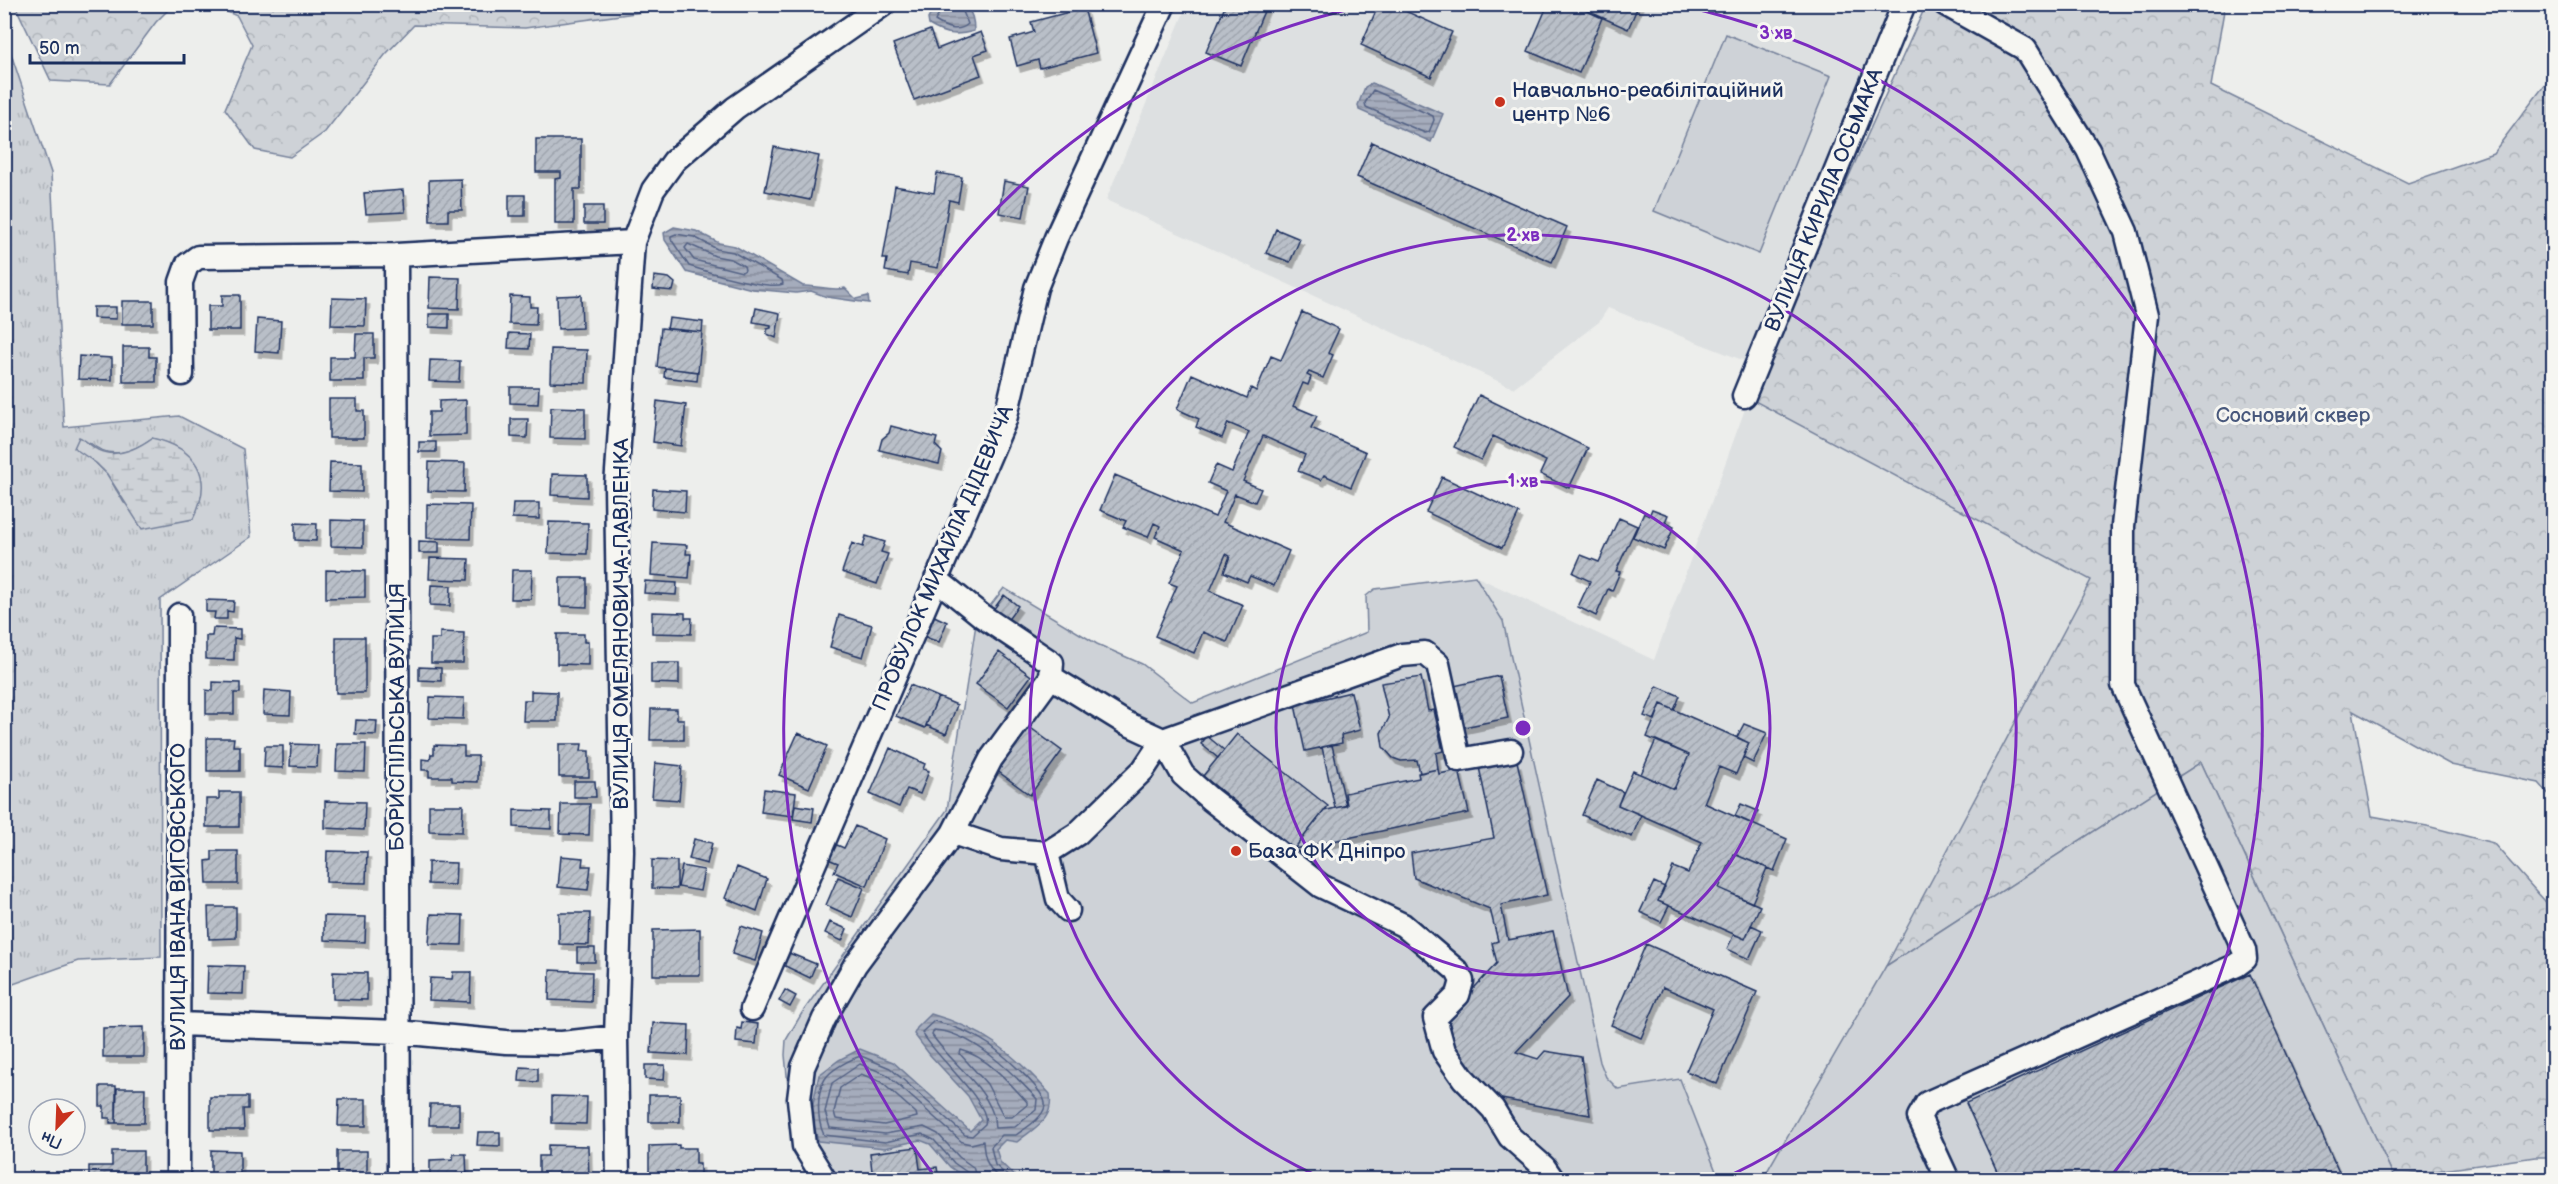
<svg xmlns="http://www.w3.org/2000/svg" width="2558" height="1184" font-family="'Balsamiq Sans',sans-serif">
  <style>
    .built { fill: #dde0e1 }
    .grass { fill: url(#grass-tufts); stroke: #74809a; stroke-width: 1.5; fill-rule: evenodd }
    .forest { fill: url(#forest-crowns); stroke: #74809a; stroke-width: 1.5 }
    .wetland { fill: url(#wetland-marsh); stroke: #74809a; stroke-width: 1.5 }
    .pitch { fill: #ced2d7; stroke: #74809a; stroke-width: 1.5 }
    .water { fill: url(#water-rules); stroke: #6e7a96; stroke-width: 1.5 }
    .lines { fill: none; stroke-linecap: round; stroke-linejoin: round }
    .shore { stroke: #526184; stroke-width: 1.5 }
    .building { fill: url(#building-hatch); stroke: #1b2f5e; stroke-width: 1.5; filter: url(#shadow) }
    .minor-casing { stroke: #1b2f5e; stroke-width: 27 }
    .minor { stroke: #f6f6f2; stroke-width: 22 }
    .ring { fill: none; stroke: #7b2cbf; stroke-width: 3 }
    .poi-dot { fill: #c8321e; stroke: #f6f6f2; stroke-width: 2 }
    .labels { text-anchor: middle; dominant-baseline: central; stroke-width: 6; stroke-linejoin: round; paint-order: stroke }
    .poi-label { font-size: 21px; fill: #1b2f5e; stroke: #f6f6f2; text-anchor: start }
    .street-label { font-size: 21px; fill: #1b2f5e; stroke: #f6f6f2 }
    .park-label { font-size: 21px; fill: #48587c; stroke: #f6f6f2 }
    .centre { fill: #7b2cbf; stroke: #f6f6f2; stroke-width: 3 }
    .ring-label { font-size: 18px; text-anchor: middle; font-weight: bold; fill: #7b2cbf; stroke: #f6f6f2; stroke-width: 6; stroke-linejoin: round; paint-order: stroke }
  </style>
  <defs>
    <pattern id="grass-tufts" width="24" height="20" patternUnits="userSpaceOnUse" patternTransform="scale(1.5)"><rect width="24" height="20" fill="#ced2d7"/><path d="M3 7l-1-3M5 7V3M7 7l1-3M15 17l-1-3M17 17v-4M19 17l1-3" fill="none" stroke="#b0b5bb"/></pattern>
    <pattern id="forest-crowns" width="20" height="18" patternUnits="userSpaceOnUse" patternTransform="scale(1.5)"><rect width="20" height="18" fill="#ced2d7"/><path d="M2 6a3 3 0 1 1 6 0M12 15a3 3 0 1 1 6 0" fill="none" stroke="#b0b5bb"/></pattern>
    <pattern id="wetland-marsh" width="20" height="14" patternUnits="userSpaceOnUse" patternTransform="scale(1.5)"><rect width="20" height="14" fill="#ced2d7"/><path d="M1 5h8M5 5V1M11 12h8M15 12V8" fill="none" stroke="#b0b5bb"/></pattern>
    <pattern id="water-rules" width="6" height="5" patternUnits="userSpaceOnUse" patternTransform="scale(1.5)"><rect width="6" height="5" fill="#a5acbc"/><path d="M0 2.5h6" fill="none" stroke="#868c9c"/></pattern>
    <pattern id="building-hatch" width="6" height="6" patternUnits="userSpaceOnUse" patternTransform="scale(1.5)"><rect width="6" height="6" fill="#b9bfc8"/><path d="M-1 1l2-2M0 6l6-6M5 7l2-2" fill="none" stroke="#9ea4ae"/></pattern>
    <filter id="shadow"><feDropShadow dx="3.5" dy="6" stdDeviation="0" flood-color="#0004"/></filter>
  </defs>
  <rect width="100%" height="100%" fill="#edeeec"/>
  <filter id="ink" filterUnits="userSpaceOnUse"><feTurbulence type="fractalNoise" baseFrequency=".0167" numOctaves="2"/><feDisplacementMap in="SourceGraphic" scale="12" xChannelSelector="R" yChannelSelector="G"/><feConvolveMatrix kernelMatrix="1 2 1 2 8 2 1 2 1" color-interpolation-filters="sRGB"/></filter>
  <g filter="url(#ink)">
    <path class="built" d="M1187,5H1894L1745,361L1608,308L1599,322L1513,388L1106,200Z
      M1749,398L2091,580L1886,966L1762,1179H1719L1680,1079L1618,1089L1606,1077L1600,1063L1503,621L1475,576L1654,660Z"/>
    <path class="grass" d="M4,33L51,173L64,427L179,416L243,449L251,537L160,600L161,957L78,961L5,987ZM152,438L193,519L170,522L124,503L107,474L96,463L89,442C109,461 132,452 152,438Z"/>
    <path class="forest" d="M15,5H173L156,22L110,84L51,81Z
      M211,5H665L664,9L525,28L414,25L385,55L325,132L290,157L255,150L225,109L252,45L237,16Z
      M1926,5H2225L2211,86L2408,183L2493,153L2553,74V799L2539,783L2451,765L2353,711L2372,816L2427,826L2493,843L2553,910V1157H2535L2394,1177L2201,762L1886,966L2091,580L1749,398Z"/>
    <path class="wetland" d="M79,437C86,440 92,447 98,450C117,459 138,448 152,438C196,448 215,476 193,519L142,529L107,474L96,463L74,448Z"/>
    <path class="pitch" d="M1726,34L1831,76L1759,254L1654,211Z
      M1475,576L1503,621L1600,1062L1606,1077L1618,1089L1680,1079L1719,1179H808L794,1148L785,1055L786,1040L802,1013L947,810L976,624L1004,588L1097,644L1142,664L1193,703L1367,632L1366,596L1375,589Z
      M2201,762L2394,1177L2390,1180H1762L1886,966Z"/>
    <path class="water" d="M945,4C966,4 974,8 974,31C956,36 945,35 929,25L928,19L934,8Z
      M1372,83L1443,114L1431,142L1359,110L1358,105L1365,87Z
      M674,227L696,231L719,243L735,246L803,286C817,285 832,292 845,288L856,299L868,296L869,303L827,297L811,291L796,293L752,289L686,272L665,240L664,233Z
      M931,1014C984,1029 1013,1053 1050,1094C1054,1120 1035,1127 1017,1142L1005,1140L996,1149L1000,1162L1019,1180L967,1179L950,1167L930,1144L920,1140L885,1148L818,1141L811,1113L819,1075L839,1060L860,1049L893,1062L970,1131L981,1120L968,1096L930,1055L914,1034L917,1028Z"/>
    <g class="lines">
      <path class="shore" d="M944,4L935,21C946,28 958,33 968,24L960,4
        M1373,90L1433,116L1434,120L1429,132L1425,133L1366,107L1365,103Z
        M676,234L694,237L717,249L733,252L782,280L783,284C768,290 708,272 689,266L671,239V236Z
        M688,244L715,256L731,259L744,266L745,270L742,272L694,260L685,248Z
        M934,1030C972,1032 1013,1073 1037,1099L1036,1110L1015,1127L995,1128C994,1124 995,1119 993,1114C982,1082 950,1062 932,1035Z
        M961,1050C986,1056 1010,1083 1027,1102V1105L1012,1117H1004L987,1084L960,1054Z
        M861,1074L881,1082L916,1113L917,1117L884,1125L836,1119L834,1112L840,1088Z
        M970,1180L968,1173L954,1163L934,1140L922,1134L885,1142L824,1135C817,1121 816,1093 825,1079C831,1069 851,1059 861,1056L890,1068L965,1135L972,1136L985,1124C992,1103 932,1054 922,1032L934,1021C953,1026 974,1034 990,1045C1002,1054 1048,1092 1045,1106C1043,1118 1026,1128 1016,1135H1002L991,1147L995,1165L1012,1180
        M977,1180L973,1167L959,1157L938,1134L924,1127L885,1134L830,1128L825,1112L832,1083L860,1064L886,1074L962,1142L971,1144L983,1141C984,1158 987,1168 1001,1180"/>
    </g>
    <path class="building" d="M1226,4H1267L1241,66L1206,52Z
      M1379,4H1390L1452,32L1431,77L1361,45Z
      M1548,4H1572L1602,18L1579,73L1528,51Z
      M1572,4H1639L1628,29Z
      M1084,8L1096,53L1040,68L1038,60L1017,66L1010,39L1034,32L1031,22Z
      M930,30L937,49L981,32L988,50L974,55L981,75L914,100L893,44Z
      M536,139H581V189H574V224H555V179L561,178V172H536Z
      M1372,142L1567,227L1552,262L1357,177Z
      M774,147L819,156L810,200L765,191Z
      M937,173L962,177L958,202L949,200L938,268L910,263L908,275L885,271L887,259H883L895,186L934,193Z
      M461,179L462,210H448V221H430L429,180Z
      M1004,181L1029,186L1023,217L999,213Z
      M403,190L405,212L366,214L364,193Z
      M509,195H525V216H509Z
      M584,206H603V224H584Z
      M1276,229L1300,239L1290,262L1266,253Z
      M654,276L669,278L675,283L673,291L653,289Z
      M430,277L460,278L459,309L429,308Z
      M222,295H240V330H208V306H222Z
      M581,295L582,328L558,329L557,296Z
      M510,296L530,297V307H537L536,325L509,324Z
      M332,298L366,299L365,326L331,325Z
      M122,301H153V324H122Z
      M93,307H116V319L93,318Z
      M756,308L780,313L776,338L767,334V329L771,328V325L753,322Z
      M1302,312L1339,329L1328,353L1333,355L1323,378L1309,372L1307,375L1311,377L1308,385L1303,383L1293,406L1317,416L1311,428L1366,452L1351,487L1324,475L1321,480L1298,471L1305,455L1263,436L1243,481L1261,489L1255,502L1235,494L1223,522L1289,551L1274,586L1250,576L1247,582L1224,572L1230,556L1226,554L1210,591L1243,605L1227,642L1203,632L1194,653L1155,636L1177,586L1169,583L1184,550L1155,537L1160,526L1154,523L1148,537L1123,527L1126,521L1100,510L1115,475L1215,517L1226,491L1208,483L1216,465L1232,472L1249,432L1228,423L1222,438L1196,427L1199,419L1177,409L1192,374L1247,398L1251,388L1256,391L1271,356L1281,360Z
      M429,314H449V328L429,327Z
      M669,318L703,322L702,332L667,329Z
      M257,319L281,321L279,353L255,351Z
      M661,328L702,332L698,372L657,367Z
      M509,333L530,334L529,349L508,348Z
      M356,334H374V358H364V381H330V357H355Z
      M123,347H149V357H156V382H123Z
      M551,349L587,350L586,383L550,382Z
      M79,356L112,358V380L78,379Z
      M430,360L460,361L459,382L429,381Z
      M665,368L698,372L697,381L664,377Z
      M510,387H539L538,404L510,403Z
      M1479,395L1588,448L1569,488L1540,474L1546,461L1493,436L1481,460L1454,447Z
      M329,399H357V411H364V438H329Z
      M466,400V435L429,436V412H439V401Z
      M657,401L686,405L681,446L653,442Z
      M551,407L585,408V439L550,438Z
      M511,419H528L527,438L511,437Z
      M891,426L937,438L935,445L942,452L939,464L879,450L882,439L889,433Z
      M419,442H436V452H419Z
      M330,462L362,463V492L329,491Z
      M429,462L465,463L464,492L428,491Z
      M552,474L587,475V497L551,495Z
      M1442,477L1519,513L1502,548L1426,512Z
      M653,489L686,491L685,512L652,509Z
      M513,503H539V519L512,518Z
      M427,504L471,505L470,539L427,538Z
      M1652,509L1668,515L1665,522L1674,527L1664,550L1633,537L1644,513L1649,516Z
      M1619,518L1637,526L1616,571L1620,572L1612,591L1608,589L1596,616L1578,607L1590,581L1573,573L1581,555L1599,562Z
      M331,520L363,521V547L331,546Z
      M549,522L588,523L587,554L548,553Z
      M295,523L317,524L316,541L295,540Z
      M866,536L885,542L881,552L888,554L877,584L842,572L852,543L863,547Z
      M419,541L439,542V553H419Z
      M653,543L687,545L686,554H691L689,578L651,575Z
      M430,558L469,559L468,580L429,579Z
      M326,570L365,571V597L326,598Z
      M512,570H532L531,599H511Z
      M560,578H587V607L560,606Z
      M645,581L677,583L676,595L644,593Z
      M431,585L451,586L450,606L430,605Z
      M1004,595L1018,606L1004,625L990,614Z
      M206,600L234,601L233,612L227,611V619H214L215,612H206Z
      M652,612L685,613V618H692L691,634L652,633Z
      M930,614L947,622L939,642L922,636Z
      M839,615L872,625L863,657L830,647Z
      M213,628L240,629V639L234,638V660L206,659V636H212Z
      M440,632L464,633L463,663H431V639H440Z
      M557,634H584V642H588V665L557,664Z
      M336,637H365V693H336Z
      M999,652L1031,676L1008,707L976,684Z
      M651,663H679V684L651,683Z
      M419,667L441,668V681L419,680Z
      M1499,676L1508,718L1464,727L1454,686Z
      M1421,677L1428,711L1434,710L1443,751L1436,753L1438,769L1420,773L1417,760L1401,761L1393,758L1383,747L1381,733L1389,718L1381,683Z
      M213,682L240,683V693H234V714H206V690L213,691Z
      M910,685L938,697L925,728L896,716Z
      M1657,686L1680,696L1674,710L1661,704L1655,720L1644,716Z
      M264,690L291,692L290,715L263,714Z
      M531,691L557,692V721H523L524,700H531Z
      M1351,692L1360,730L1341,735L1342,743L1305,751L1295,705Z
      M430,697L464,698L463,719L429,718Z
      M938,697L957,705L946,734L926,725Z
      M1661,704L1749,743L1736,774L1719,767L1704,803L1787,839L1774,871L1734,854L1719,888L1760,906L1745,939L1658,901L1673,867L1688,873L1702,842L1618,805L1633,771L1674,789L1689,755L1647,737Z
      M651,709H677V719H684V740H650Z
      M356,720L377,721L376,735L355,734Z
      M1024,723L1062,751L1030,795L992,767Z
      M1744,724L1767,733L1753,763L1743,758L1749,743L1737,737Z
      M798,733L827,746L809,788L779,775Z
      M1237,734L1328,806L1294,849L1203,776Z
      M1207,736L1224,750L1218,758L1201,744Z
      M207,738H234L233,746H240V771H207Z
      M1656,740L1689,755L1674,789L1641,774Z
      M291,744L318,745L317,767L290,766Z
      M337,744H366L365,772L336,771Z
      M559,744H582L581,751H589V777H559Z
      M434,745L464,746V756H478V782L452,781V777H429V770H422V759L430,760L431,754H434Z
      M1332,745L1346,806L1335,808L1322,747Z
      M265,746H283V768L264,767Z
      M890,748L925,764L923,769L929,771L920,794L907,789L899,807L870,794Z
      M1517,761L1547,895L1501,905L1508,940L1553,931L1568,997L1516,1052L1538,1059L1545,1051L1581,1057L1590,1115L1496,1098L1451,1057L1444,1021L1497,963L1492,943L1498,941L1490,909L1414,878L1411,853L1494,838L1479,767Z
      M655,763L682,766L679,800L652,798Z
      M1438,769L1439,774L1459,770L1469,813L1294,849L1324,811L1347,805L1345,793L1419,778L1418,773Z
      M1597,780L1623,792L1618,805L1641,815L1632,837L1582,815Z
      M574,781H595L596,797H574Z
      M764,789L796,793L793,816L761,812Z
      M219,792H239V827H206V799H219Z
      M325,801L365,802L364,830L325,828Z
      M561,804H590L589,835L560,834Z
      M1741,804L1758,811L1753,824L1735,816Z
      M429,805H463L462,832L429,831Z
      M795,805L814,808L812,822L793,819Z
      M514,810L551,811V829L514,827Z
      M855,826L885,839L867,886L834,872L838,863L823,857L830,842L844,848Z
      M694,839L712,843L707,864L689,859Z
      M212,851H238V884H207L206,861L212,860Z
      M327,851L367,852L366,883L326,882Z
      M1734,854L1767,868L1752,903L1719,888Z
      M561,856L583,858L582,866H591L588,890L558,887Z
      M652,860L677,861V889L652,888Z
      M428,862L456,863L455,885L428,884Z
      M682,866L704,870L700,891L678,887Z
      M737,867L767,879L757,911L725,898Z
      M838,877L864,888L852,917L826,905Z
      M1654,882L1665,887L1658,901L1669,906L1661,922L1640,912Z
      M208,907H236V938L209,939Z
      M559,913H590L589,945L559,944Z
      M431,914L463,915L462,945L429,944Z
      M324,916L366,917L365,942L324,940Z
      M830,922L847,929L842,941L825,933Z
      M1751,925L1762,930L1749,959L1727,949L1734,934L1745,939Z
      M741,926L763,933L755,961L732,954Z
      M700,929V975H653V930Z
      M1646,944L1757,992L1717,1084L1686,1071L1713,1009L1663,987L1641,1038L1611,1025Z
      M577,948H595V962H577Z
      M789,953L816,964L810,978L783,965Z
      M208,965L244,966L243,994L207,993Z
      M550,970L592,972L591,1002L549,1000Z
      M333,972L367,973V1000L333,999Z
      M453,972H471L470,1002L429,1000L430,978L452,979Z
      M2250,974L2342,1179L2001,1180L1966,1103Z
      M785,990L796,996L790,1007L779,1001Z
      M742,1022L758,1024L756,1044L736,1042L737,1028L741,1029Z
      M653,1023L689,1025L688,1055L651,1053Z
      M144,1027V1057H103V1028Z
      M645,1065H665L664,1080L645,1079Z
      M520,1067L538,1068V1082L519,1081Z
      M100,1086H116V1123H110V1118H104V1106H100Z
      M117,1088H145L144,1123H116Z
      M649,1095H680V1122H649Z
      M552,1096L587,1097L586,1124L552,1123Z
      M210,1097H248V1109H243L244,1130H210Z
      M339,1099H366V1126H338Z
      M430,1104H459V1125H429Z
      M478,1132H500V1146L477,1145Z
      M548,1145L588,1146L589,1180H539V1156H548Z
      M679,1145V1148H696V1163H700V1180H649V1146Z
      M917,1147L920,1169L937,1167L939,1180H873L870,1153Z
      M211,1150L240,1151V1180H211Z
      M112,1151H143V1180H89V1166H112Z
      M337,1151H367V1180H337Z
      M453,1154H466L467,1180H430V1160L453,1159Z"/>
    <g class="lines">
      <defs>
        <path id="minor" d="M1945,4L2025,49L2088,150L2126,232L2147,315L2123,526V685L2244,950L2245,959L2237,965L1927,1103L1919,1117L1948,1180
          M396,255L399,1180
          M182,374L181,282L187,265L198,257L396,255L633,242
          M1744,396L1904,4
          M1051,677L1124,722L1163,740L1402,655L1425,653L1438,664L1459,760L1511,751
          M953,833L1001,849L1047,853L1077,834L1143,770L1163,740L1183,775L1210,799L1321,886L1403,925L1457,971L1462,981L1458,995L1435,1018L1444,1051L1463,1078L1493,1109L1510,1137L1544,1167L1553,1180
          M1047,853L1058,899L1068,910
          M752,1009L1005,420L1036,288L1056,238L1164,4
          M178,1024L398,1032L506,1042L562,1043L616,1037
          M178,1180L179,615
          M618,1180L616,1037L622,851L616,486L633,242L653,190L674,161L735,108L884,4
          M825,1180L804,1146L799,1099L803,1067L824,1019L855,965L953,833L991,759L1051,677L1052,663L982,616L936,579"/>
      </defs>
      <use href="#minor" class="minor-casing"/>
      <use href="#minor" class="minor"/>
    </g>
  </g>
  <g class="ring">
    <circle cx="1523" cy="728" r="247"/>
    <path d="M1322 1178A493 493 0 1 1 1724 1178"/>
    <path d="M936 1178A740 740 0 0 1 1363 6M1683 6A740 740 0 0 1 2110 1178"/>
  </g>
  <g class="poi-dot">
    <circle cx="1500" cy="102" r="6"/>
    <circle cx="1236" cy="851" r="6"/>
  </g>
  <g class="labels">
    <g class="poi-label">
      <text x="1512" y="90">Навчально-реабілітаційний<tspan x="1512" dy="24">центр №6</tspan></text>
      <text x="1248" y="851">База ФК Дніпро</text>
    </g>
    <g class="street-label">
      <text transform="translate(1824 200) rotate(-68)">ВУЛИЦЯ КИРИЛА ОСЬМАКА</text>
      <text transform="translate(943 558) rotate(-67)">ПРОВУЛОК МИХАЙЛА ДІДЕВИЧА</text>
      <text transform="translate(621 624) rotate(-90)">ВУЛИЦЯ ОМЕЛЯНОВИЧА-ПАВЛЕНКА</text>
      <text transform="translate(397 717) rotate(-90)">БОРИСПІЛЬСЬКА ВУЛИЦЯ</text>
      <text transform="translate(178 897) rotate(-90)">ВУЛИЦЯ ІВАНА ВИГОВСЬКОГО</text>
    </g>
    <g class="park-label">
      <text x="2293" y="415">Сосновий сквер</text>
    </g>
  </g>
  <circle cx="1523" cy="728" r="9" class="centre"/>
  <g class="ring-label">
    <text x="1776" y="39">3 хв</text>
    <text x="1523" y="241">2 хв</text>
    <text x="1523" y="487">1 хв</text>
  </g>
  <rect width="2558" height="1184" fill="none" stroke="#f6f6f2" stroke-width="24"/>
  <rect x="12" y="12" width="2534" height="1160" fill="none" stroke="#1b2f5e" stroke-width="2" filter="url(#ink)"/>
  <g transform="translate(57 1127) rotate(203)"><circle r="28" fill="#f6f6f2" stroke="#9ea6b7" stroke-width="1.5"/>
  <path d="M0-4.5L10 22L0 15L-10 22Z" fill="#c8321e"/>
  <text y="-9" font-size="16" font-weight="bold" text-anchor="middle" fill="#1b2f5e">Пн</text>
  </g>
  <path d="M30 54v9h154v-9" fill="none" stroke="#1b2f5e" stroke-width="3"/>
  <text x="39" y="54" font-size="18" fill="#1b2f5e" stroke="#f6f6f2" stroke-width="4.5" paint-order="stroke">50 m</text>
</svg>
